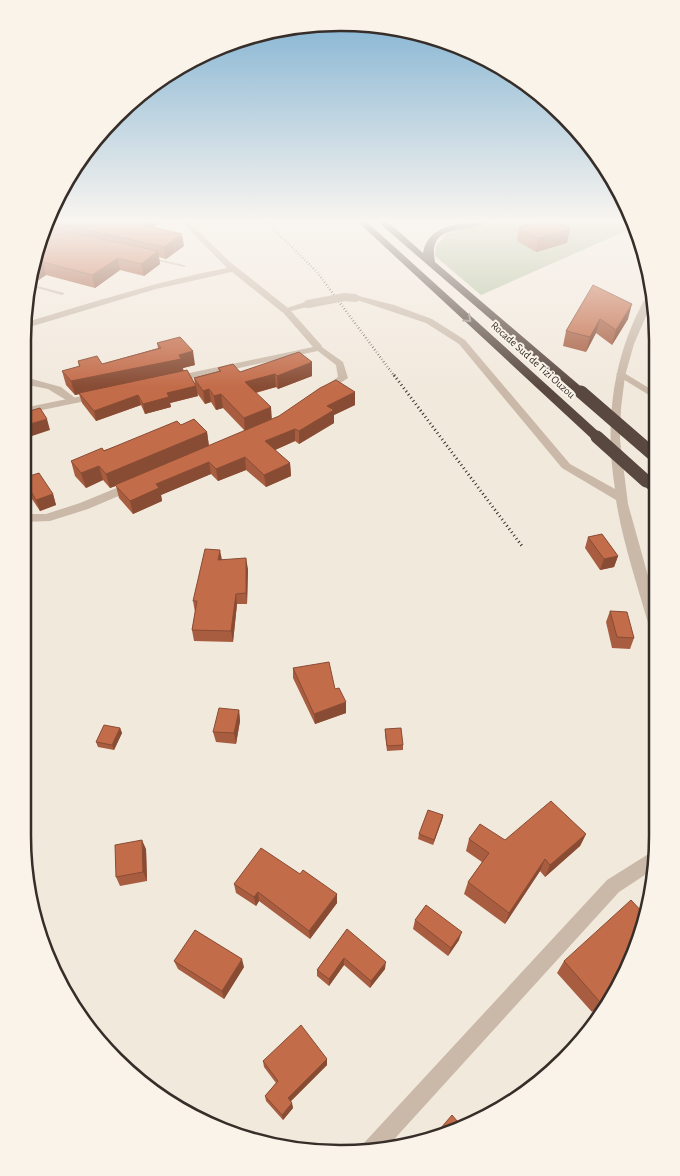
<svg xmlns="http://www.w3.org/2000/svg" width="680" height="1176" font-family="'Alegreya Sans',sans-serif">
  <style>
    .green { fill: #b3c19d }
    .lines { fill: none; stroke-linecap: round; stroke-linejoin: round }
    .service { fill: #cab9a9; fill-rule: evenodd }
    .minor { fill: #cab9a9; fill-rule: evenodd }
    .tertiary { fill: #cab9a9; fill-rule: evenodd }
    .motorway { fill: #584840; fill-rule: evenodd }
    .rail-far1 { stroke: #372e29; stroke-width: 2.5; stroke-dasharray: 0.5 2.5; stroke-linecap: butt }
    .rail { stroke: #372e29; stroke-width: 3; stroke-dasharray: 1 3; stroke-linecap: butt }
    .tertiary-bridge { stroke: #cab9a9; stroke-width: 8 }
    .motorway-bridge { stroke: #584840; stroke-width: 13 }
    .wall { fill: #a85d40 }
    .shaded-wall { fill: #884c34 }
    .building { fill: #c36c4a; stroke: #884c34 }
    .oneway { stroke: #988c84 }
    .labels { text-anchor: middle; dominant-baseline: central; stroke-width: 4; stroke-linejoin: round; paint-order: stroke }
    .far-street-label { font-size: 11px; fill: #372e29; stroke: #f9f3e9 }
    .rim { fill: none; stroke: #372e29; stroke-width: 2.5 }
  </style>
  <rect width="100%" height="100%" fill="#f2e9dd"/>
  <path class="green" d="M508,222H634L636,229L621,233L481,295L435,256L436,246L447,234L456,230L466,227Z"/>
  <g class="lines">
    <path class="service" d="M148,257L184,265L186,266L184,267L150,259H148Z
      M30,284L64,293V294L62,295L30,286Z"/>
    <path class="minor" d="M182,222H189L230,262L288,308V312H282L232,272L156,289L23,329V323C91,303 158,281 227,268Z
      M319,345L343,362L348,378L325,393L322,392V388L338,377L336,365L314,348Z
      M621,371L657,393V400L618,376L616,374Z
      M32,379L61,387L79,401L77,403H71L48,389L23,384V380Z
      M131,482L135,483L137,486L135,489L88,509L50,521L23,522V514H46L80,503Z
      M657,851L654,869L619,892L388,1146L360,1153L363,1144L607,880L650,853Z"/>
    <path class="tertiary" d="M649,292H651L653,300L634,344L625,376L621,408L620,440L628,504L657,608V635L652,634L650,630C638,587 623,544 616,500L562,468L459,344L426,323L351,298L355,295L394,305L432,319L465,340L570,464L615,489C604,421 613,352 649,292Z
      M308,301L312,304L311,306L291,311L322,346V350L175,382L170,379L175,376L313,347L281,310Z
      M97,393L102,396L100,398L23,414V408Z"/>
    <path class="motorway" d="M358,222H367L601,434L603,437L601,440H593Z
      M378,222H388L423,253C428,223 465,222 488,222C469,235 427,220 435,262L585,390L587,392L585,394H577Z
      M646,477L657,483V494L652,493L639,481Z"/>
    <path class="rail-far1" d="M266,222L317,272L395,377"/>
    <path class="rail" d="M394,375L522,546"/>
    <path class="tertiary-bridge" d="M308,304L345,297L355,298"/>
    <path class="motorway-bridge" d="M581,392L656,457
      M597,437L646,481"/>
  </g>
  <path class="wall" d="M47,222H160L153,227L184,246L166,259L159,257L160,264L144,276L120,270L95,288L46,275L34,283H30L39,238Z
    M519,227L570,229L567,243L536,252L517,241Z
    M593,285L628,319L612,345L596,333L586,352L563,346L566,331Z
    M157,343L195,365L183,368V371L195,384L194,378L219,371L218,368L240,372L312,376L278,389L276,387L256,393L271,420L355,392V405L334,415V423L299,444L295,441L275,450L290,463L291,476L266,487L246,470L218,481L211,474L161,495L162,501L133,514L119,498L116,486L110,488L103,480L86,488L75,476L71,461L181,425L207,432L209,446L245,431L223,408L216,410L211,402L205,404L197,393L198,396L170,403L171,407L145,414L141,405L96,421L82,403L79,394L75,395L66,385L62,371L79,367L78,361L102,364L158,348Z
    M23,480L53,494L56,505L40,511L26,490Z
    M588,537L618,556L614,567L600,570L585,548Z
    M222,559L248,569L247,604H237L233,642L194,641L192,630L195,612L193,601Z
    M610,611L634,638L630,649L612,648L606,622Z
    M293,668L335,689L346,713L315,724L293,678Z
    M239,710L240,721L236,744L216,742L213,732Z
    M120,728L122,733L114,750L98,747L96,742Z
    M385,729L403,745V750L387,751L385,734Z
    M443,815L442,820L433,845L418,839L419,834Z
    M586,834L580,846L545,877L540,871L505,924L464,894L468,882L482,862L466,851L469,839L505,840Z
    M146,849L147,881L120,886L116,877Z
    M300,874L337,894V903L310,939L259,901L256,906L236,893L234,884Z
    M415,920L459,940L448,956L413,929Z
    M347,929L385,969L370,988L344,965L329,986L317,976V970Z
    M641,938L615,990L592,1012L557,973L564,961Z
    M174,961L244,967L224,999L178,969Z
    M327,1059V1065L291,1101L293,1108L283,1120L266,1101L265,1096L276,1083L264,1067L263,1061Z"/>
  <path class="shaded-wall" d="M141,222H160L141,236L139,224Z
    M570,229L567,243L536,252L538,238Z
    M182,234L184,246L166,259L164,247Z
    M158,251L160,264L144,276L141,264Z
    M118,258L120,270L95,288L92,275Z
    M43,262L46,275L34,283L32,276L33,269Z
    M632,304L628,319L612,345L616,330Z
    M600,319L596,333L586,352L590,337Z
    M193,351L195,365L183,368L184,372L75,395L71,381Z
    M312,362V376L278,389L277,376Z
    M275,374L276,387L246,395L245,382Z
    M196,386L198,396L170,403L171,407L145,414L143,404L167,393Z
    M209,389L211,402L205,404L203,391Z
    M355,392V405L334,415V423L299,444V431L327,406Z
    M221,394L223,408L216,410L214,396Z
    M138,395L141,405L96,421L94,411Z
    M271,407L272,420L245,432L244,418Z
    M47,419L50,430L23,439V426Z
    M295,429V441L266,454L265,441Z
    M207,432L209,447L110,488L106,474Z
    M245,457L246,470L218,481L216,469Z
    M209,462L211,474L161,495L162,501L133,514L130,501L156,484Z
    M290,463L291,476L266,487L264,475Z
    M99,466L103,480L86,488L81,473Z
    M53,494L56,505L40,511L36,500Z
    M220,550L222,560H218Z
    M618,556L614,567L600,570L604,559Z
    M246,558L248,569L247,604L246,593Z
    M236,594L237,604L233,642L231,631Z
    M346,702V713L315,724L314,714Z
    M239,710L240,721L236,744L234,733Z
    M120,728L122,733L114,750L112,745Z
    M443,815L442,820L433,845L434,840Z
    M586,834L580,846L545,877L550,865Z
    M142,840L146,849L147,881L143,872Z
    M545,859L540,871L505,924L509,913Z
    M258,892L259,901L256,906L254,897Z
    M337,894V903L310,939L309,931Z
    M462,932L459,940L448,956L451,948Z
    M344,958V965L329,986V979Z
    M242,959L244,967L224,999L222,991Z
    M386,962L385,969L370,988L371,981Z
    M618,984L615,990L592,1012L600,1002Z
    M327,1059V1065L289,1103L288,1098Z
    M292,1103L293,1108L283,1120L282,1115Z"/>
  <path class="building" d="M51,222H141L139,224L182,234L164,247Z
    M539,222H558L570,229L538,238L519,227Z
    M45,227L158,251L141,264L118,258L92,275L43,262L33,269L39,238Z
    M593,285L632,304L616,330L600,319L590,337L566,331Z
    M180,337L193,351L179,355L181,359L71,381L62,371L80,366L78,361L97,356L102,364L161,348L157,343Z
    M299,352L312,362L277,376L275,374L245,382L271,407L244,418L221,394L214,396L209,389L203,391L194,378L221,371L218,368L233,364L240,372Z
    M187,370L196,386L167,393L169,397L143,404L138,395L94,411L79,393Z
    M336,380L355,392L327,406L334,410L299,431L295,429L265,441L290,463L264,475L245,457L216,469L209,462L156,484L159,488L130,501L115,485L279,416L320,388Z
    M40,408L47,419L23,426V413Z
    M194,419L207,432L106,474L99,466L81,473L71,461L102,448L104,451L177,421L181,425Z
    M39,473L53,494L36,500L23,478Z
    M602,534L618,556L604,559L588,537Z
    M205,549L220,550L218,560L246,558V593L236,594L231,631L192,630L197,601H193Z
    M610,611L627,612L634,638L617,637Z
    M329,662L335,689L339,688L346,702L314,714L293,668Z
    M219,708L239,710L234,733L213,732Z
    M104,725L120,728L112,745L96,742Z
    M401,728L403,745L387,746L385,729Z
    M551,801L586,834L550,865L545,859L509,913L468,882L489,853L469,839L480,824L505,840Z
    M428,810L443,815L434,840L419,834Z
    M142,840L143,872L116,877L115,845Z
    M261,848L300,874L303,870L337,894L309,931L258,892L254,897L234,884Z
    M631,900L645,915L641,938L618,984L600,1002L564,961Z
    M426,905L462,932L451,948L415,920Z
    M347,929L386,962L371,981L344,958L329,979L317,970Z
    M195,930L242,959L222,991L174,961Z
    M301,1025L327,1059L288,1098L292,1103L282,1115L265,1096L278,1081L263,1061Z
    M452,1115L463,1128L434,1136Z"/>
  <defs><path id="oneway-chevron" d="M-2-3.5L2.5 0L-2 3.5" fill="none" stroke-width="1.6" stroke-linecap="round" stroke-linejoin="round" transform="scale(1.25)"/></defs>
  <use class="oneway" href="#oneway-chevron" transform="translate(468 319) rotate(42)"/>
  <linearGradient id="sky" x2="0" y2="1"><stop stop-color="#7db0d1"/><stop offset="0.57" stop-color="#f9f5f0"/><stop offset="1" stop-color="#f9f5f0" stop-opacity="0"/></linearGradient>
  <rect width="680" height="387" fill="url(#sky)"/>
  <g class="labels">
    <g class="far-street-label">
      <text transform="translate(533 360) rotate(42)">Rocade Sud de Tizi Ouzou</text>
    </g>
  </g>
  <path d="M0 0H680V1176H0ZM340 31H340A309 309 0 0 1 649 340V836A309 309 0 0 1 340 1145H340A309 309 0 0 1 31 836V340A309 309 0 0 1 340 31Z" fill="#f9f3e9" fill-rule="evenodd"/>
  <path class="rim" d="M340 31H340A309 309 0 0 1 649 340V836A309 309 0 0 1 340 1145H340A309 309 0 0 1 31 836V340A309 309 0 0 1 340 31Z"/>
</svg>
